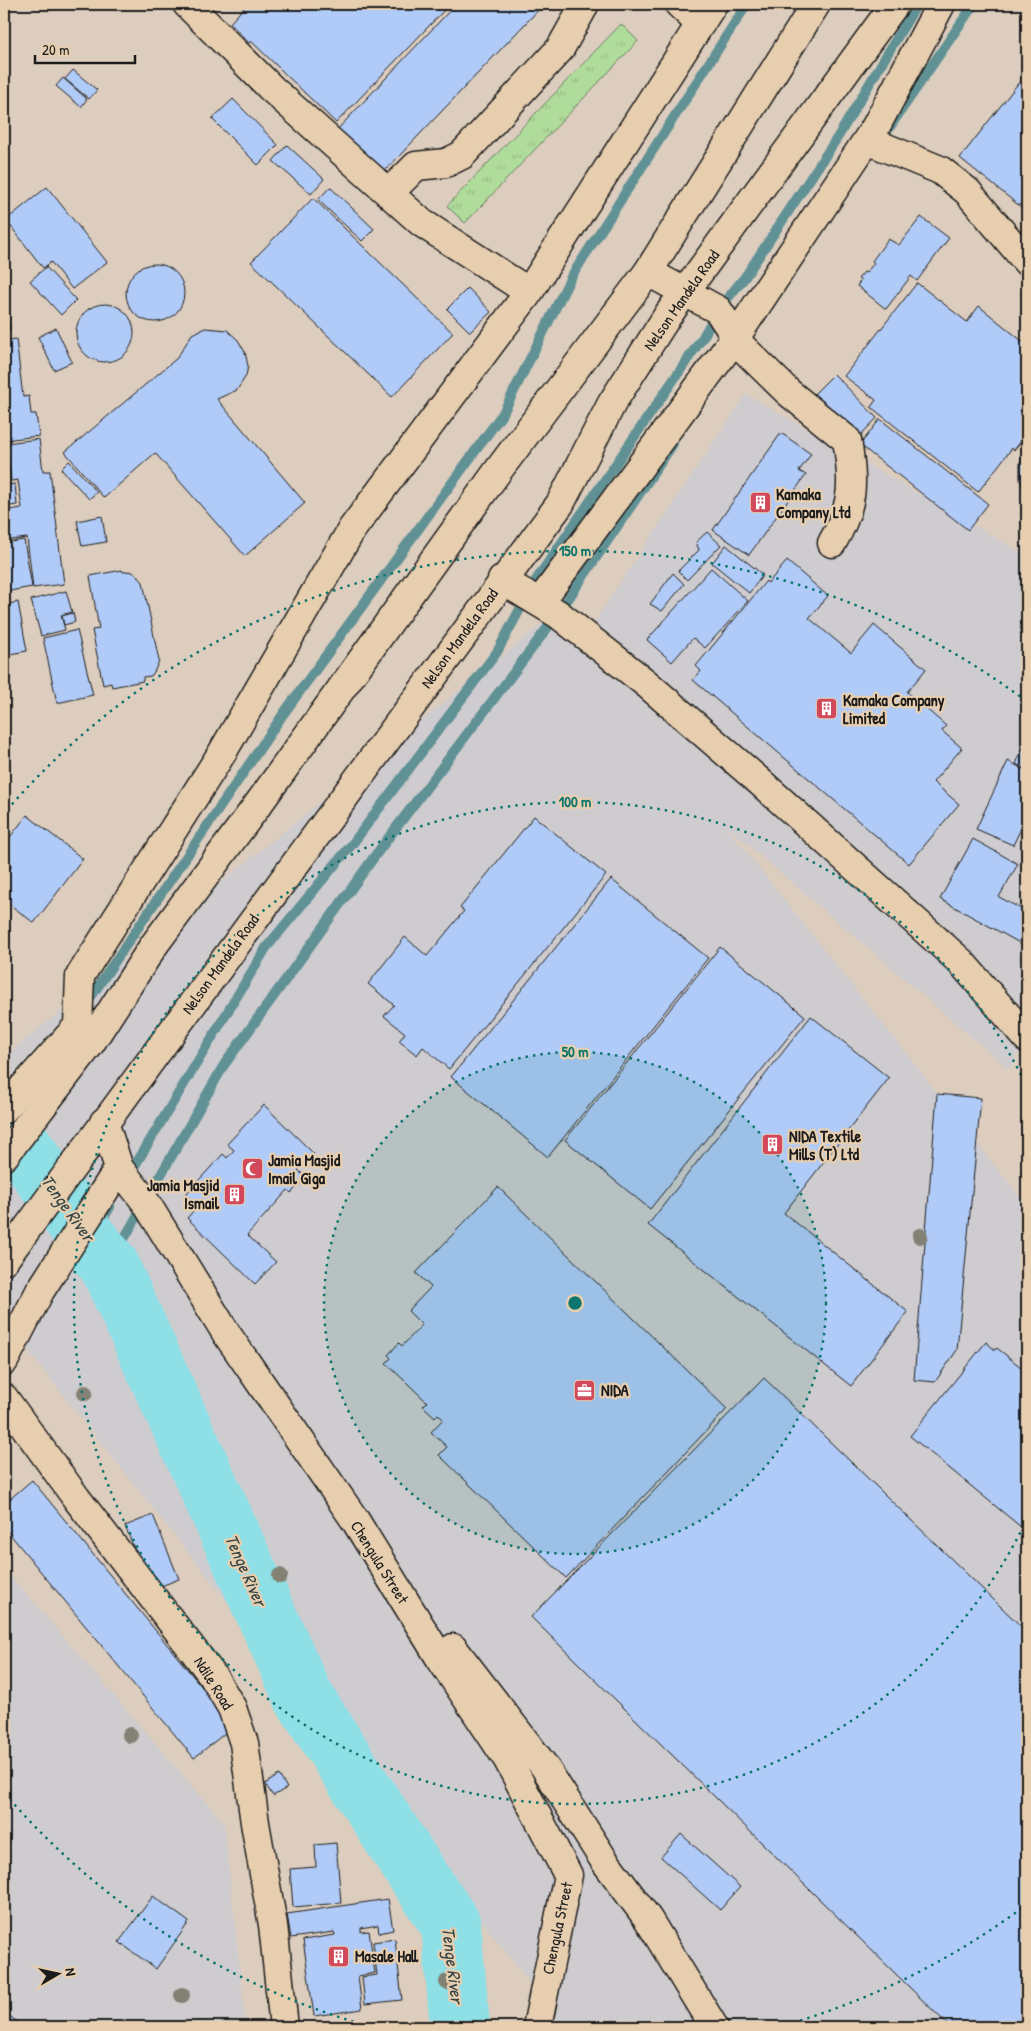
<svg xmlns="http://www.w3.org/2000/svg" width="1031" height="2031" font-family="'Patrick Hand',sans-serif">
  <style>
    .built { fill: #cfcccf }
    .park { fill: url(#park-tufts); stroke: #667c5c }
    .lines { fill: none; stroke-linecap: round; stroke-linejoin: round }
    .stream { stroke: #609195; stroke-width: 10 }
    .river { stroke: #8edfe6; stroke-width: 60 }
    .building { fill: #b0cbf8; stroke: #1c1c1c }
    .minor-casing { stroke: #1c1c1c; stroke-width: 31 }
    .major-casing { stroke: #1c1c1c; stroke-width: 31 }
    .minor { stroke: #e7ceaf; stroke-width: 28 }
    .major { stroke: #e7ceaf; stroke-width: 28 }
    .tree { fill: #828173 }
    .ring { fill: none; stroke: #0f766e; stroke-width: 2.5; stroke-dasharray: 2.5 5 }
    .labels { text-anchor: middle; dominant-baseline: central; stroke-width: 4.5; stroke-linejoin: round; paint-order: stroke }
    .street-label { font-size: 16px; fill: #1c1c1c; stroke: #e7ceaf }
    .poi-label { font-size: 16px; font-weight: bold; fill: #1c1c1c; stroke: #e7ceaf; text-anchor: start }
    .water-label { font-size: 18px; font-style: italic; fill: #334344; stroke: #e7ceaf }
    .centre { fill: #0f766e; stroke: #e7ceaf; stroke-width: 2.5 }
    .ring-label { font-size: 15px; text-anchor: middle; font-weight: bold; fill: #0f766e; stroke: #e7ceaf; stroke-width: 4.5; stroke-linejoin: round; paint-order: stroke }
  </style>
  <defs>
    <pattern id="park-tufts" width="24" height="20" patternUnits="userSpaceOnUse" patternTransform="scale(1.25)"><rect width="24" height="20" fill="#afdc9b"/><path d="M3 7l-1-3M5 7V3M7 7l1-3M15 17l-1-3M17 17v-4M19 17l1-3" fill="none" stroke="#96bc85"/></pattern>
  </defs>
  <rect width="100%" height="100%" fill="#dccdbe"/>
  <filter id="ink" filterUnits="userSpaceOnUse"><feTurbulence type="fractalNoise" baseFrequency=".02" numOctaves="2"/><feDisplacementMap in="SourceGraphic" scale="10" xChannelSelector="R" yChannelSelector="G"/><feConvolveMatrix kernelMatrix="1 2 1 2 8 2 1 2 1" color-interpolation-filters="sRGB"/></filter>
  <g filter="url(#ink)">
    <path class="built" d="M746,394L1027,556V1039L1009,1069L725,825L1027,1206V2027H555L556,2015L4,1321V1057L555,613L580,643Z
      M4,1568L224,1823L246,2027H4Z"/>
    <path class="park" d="M621,24L638,41L465,223L447,206Z"/>
    <g class="lines">
      <path class="stream" d="M887,131L974,4
        M86,1004L284,713L503,413L571,277L747,4
        M128,1177L266,948L353,843L497,652L534,583L703,337L718,310L745,277L839,135L917,4
        M89,1241L110,1207
        M109,1265L224,1065L377,853L558,614L673,444"/>
      <path class="river" d="M4,1120L89,1241L109,1265L303,1696L407,1859L451,1925L460,2027"/>
    </g>
    <path class="building" d="M247,4H450L336,123L251,41L249,43L230,23Z
      M456,4H544L380,176L335,132Z
      M73,70L97,90L89,99L65,79Z
      M1027,72V212L960,158Z
      M63,78L87,99L81,107L56,86Z
      M233,99L278,145L258,165L212,119Z
      M287,145L324,179L311,194L273,161Z
      M47,187L107,262L72,289L51,262L43,268L6,220Z
      M330,187L374,229L362,241L318,200Z
      M313,198L453,333L392,397L251,262Z
      M921,217L949,238L917,281L911,276L886,309L857,286L861,280L858,279L864,272L866,273L874,263L872,261L888,239L899,245Z
      M126 293a29 29 0 1 1 58 0a29 29 0 1 1-58 0Z
      M46,267L76,300L61,315L30,281Z
      M917,283L967,322L979,306L1027,345V434L1014,450L1012,448L978,492L871,407L876,400L844,376Z
      M4,284L10,330L4,331Z
      M468,288L491,312L470,332L447,309Z
      M76 333a29 29 0 1 1 58 0a29 29 0 1 1-58 0Z
      M56,328L72,362L54,370L38,337Z
      M205,328L227,330L238,340L245,352L248,366L246,376L237,390L217,399L305,503L245,556L155,453L104,498L65,452L177,358L192,334Z
      M16,339L23,397L29,396L31,414H36L39,436L4,440V341Z
      M834,374L877,418L854,442L810,398Z
      M880,419L988,504L968,530L860,445Z
      M781,433L811,454L799,471L806,475L749,555L713,530Z
      M39,439L43,471H50L64,584L33,588L27,538L4,541V511L22,508L18,480L11,481L6,443Z
      M4,442L8,485L15,484L17,505L4,507Z
      M1027,445V496L1020,480V462Z
      M69,461L97,492L89,499L61,469Z
      M102,516L106,542L82,546L77,521Z
      M707,532L721,545L687,580L678,571L699,550L696,542Z
      M24,540L32,587L4,592V543Z
      M726,545L763,575L749,593L712,563Z
      M787,561L828,596L809,618L851,653L874,625L926,669L907,692L946,726L942,731L962,748L933,782L959,804L909,864L693,680L701,671L696,666L766,581L768,583Z
      M711,568L748,601L705,648L693,638L672,662L647,640Z
      M122,570L123,572L130,571L136,574L143,582L159,661L154,672L151,676L143,677V681L112,687L111,683L103,685L92,630L99,629L90,576Z
      M673,573L684,584L662,611L650,604Z
      M66,591L72,612L61,615L65,630L41,636L31,600Z
      M18,602L27,651L4,655V605Z
      M73,613L75,622L64,625L62,616Z
      M77,630L93,695L57,703L43,638Z
      M1027,738V769L1016,764Z
      M1008,761L1027,771V816L1013,845L976,829Z
      M27,815L83,859L34,923L4,900V877L12,866L4,859V845Z
      M534,816L606,875L449,1069L423,1047L417,1055L399,1041L405,1033L384,1016L394,1005L368,984L405,937L427,956L464,911L460,908Z
      M973,839L1018,864L999,897L1027,912V947L940,899Z
      M611,879L708,958L548,1157L451,1077Z
      M720,947L805,1016L650,1209L565,1140Z
      M811,1016L889,1078L784,1213L908,1312L851,1386L648,1225Z
      M937,1094L981,1098L957,1350L935,1382L914,1380Z
      M264,1105L314,1154L298,1170L306,1178L291,1193L288,1190L247,1235L276,1262L255,1284L187,1218L197,1207L185,1195L223,1154L227,1158L234,1150L227,1144Z
      M498,1187L727,1409L566,1578L439,1455L447,1447L431,1432L443,1419L438,1414L435,1417L423,1406L427,1402L386,1363L391,1358L388,1355L399,1343L402,1346L422,1325L408,1311L431,1287L416,1273Z
      M986,1342L995,1350L997,1348L1027,1372V1532L910,1436Z
      M764,1378L1027,1632V2027H950L531,1617Z
      M32,1480L234,1726L194,1758L4,1527V1504Z
      M153,1515L179,1579L151,1590L125,1526Z
      M279,1775L287,1788L273,1796L265,1784Z
      M681,1834L740,1887L720,1910L661,1857Z
      M336,1843L341,1903L293,1907L290,1869L316,1867L315,1845Z
      M153,1896L189,1922L156,1969L119,1942Z
      M388,1899L393,1930L379,1933L378,1925L361,1928V1932L369,1931L375,1973L358,1976L362,2009L314,2016L303,1940L335,1935L334,1932L291,1938L287,1914Z
      M395,1939L402,2000L365,2004L362,1977L377,1975L373,1942Z
      M4,2012L24,2027H4Z"/>
    <g class="lines">
      <defs>
        <path id="minor" d="M187,4L272,89L422,223L529,292
          M679,4L699,23
          M875,128L867,140L940,170L967,191L1027,262
          M389,193L416,166L446,163L462,155L560,49L583,8L584,4
          M648,272L718,310L742,347L788,392L847,440C854,482 854,506 832,543
          M502,580L558,614L647,684L759,781L961,962L1027,1038
          M540,602L735,338L875,128L941,4
          M4,1109L78,1026L80,976L222,753L352,529L529,292L713,4
          M104,1122L119,1168L145,1201L226,1333L355,1520L440,1658L508,1760L568,1875L537,2027
          M4,1361L40,1291L119,1168
          M4,1398L77,1499L213,1676L232,1708L244,1743L255,1823L273,1925L284,2027
          M453,1648L544,1766L604,1860L648,1919L714,2027"/>
        <path id="major" d="M4,1156L90,1044L154,945L262,799L500,468L648,272L816,4
          M4,1260L560,504L612,403L668,315L895,4"/>
      </defs>
      <use href="#minor" class="minor-casing"/>
      <use href="#major" class="major-casing"/>
      <use href="#minor" class="minor"/>
      <use href="#major" class="major"/>
    </g>
    <g class="tree">
      <circle cx="920" cy="1236" r="8"/>
      <circle cx="85" cy="1393" r="8"/>
      <circle cx="280" cy="1576" r="8"/>
      <circle cx="130" cy="1735" r="8"/>
      <circle cx="447" cy="1982" r="8"/>
      <circle cx="182" cy="1995" r="8"/>
    </g>
  </g>
  <circle cx="575" cy="1303" r="251" fill="#0f766e" fill-opacity=".12"/>
  <g class="ring">
    <circle cx="575" cy="1303" r="251"/>
    <path d="M1027 1519A501 501 0 1 1 1027 1087"/>
    <path d="M1022 1908A752 752 0 0 1 782 2026M368 2026A752 752 0 0 1 7 1796M7 810A752 752 0 0 1 1022 698"/>
  </g>
  <defs>
    <symbol id="building-square" viewBox="-11 -11 22 22"><rect x="-9" y="-9" width="18" height="18" rx="4" fill="#d1495b" stroke="#e7ceaf"/><path d="M-4-6H4V6H1V3H-1V6H-4ZM-2.5-4.3h1.7v1.8h-1.7ZM.8-4.3h1.7v1.8H.8ZM-2.5-1h1.7V.8h-1.7ZM.8-1h1.7V.8H.8Z" fill="#fff"/></symbol>
    <symbol id="mosque-square" viewBox="-11 -11 22 22"><rect x="-9" y="-9" width="18" height="18" rx="4" fill="#d1495b" stroke="#e7ceaf"/><path d="M3.5-4.9A6 6 0 1 0 3.5 4.9A5 5 0 1 1 3.5-4.9Z" fill="#fff"/></symbol>
    <symbol id="office-square" viewBox="-11 -11 22 22"><rect x="-9" y="-9" width="18" height="18" rx="4" fill="#d1495b" stroke="#e7ceaf"/><path d="M-6-3h4V-5.5h4V-3h4V5H-6ZM-1-4.5V-3h2v-1.5ZM-6 0V1H6V0Z" fill="#fff"/></symbol>
  </defs>
  <g fill-rule="evenodd">
    <use href="#building-square" x="748" y="490" width="25" height="25"/>
    <use href="#building-square" x="814" y="696" width="25" height="25"/>
    <use href="#building-square" x="760" y="1132" width="25" height="25"/>
    <use href="#mosque-square" x="240" y="1156" width="25" height="25"/>
    <use href="#building-square" x="222" y="1182" width="25" height="25"/>
    <use href="#office-square" x="572" y="1378" width="25" height="25"/>
    <use href="#building-square" x="326" y="1944" width="25" height="25"/>
  </g>
  <g class="labels">
    <g class="street-label">
      <text transform="translate(681 300) rotate(-55)">Nelson Mandela Road</text>
      <text transform="translate(459 638) rotate(-54)">Nelson Mandela Road</text>
      <text transform="translate(220 964) rotate(-54)">Nelson Mandela Road</text>
      <text transform="translate(380 1562) rotate(58)">Chengula Street</text>
      <text transform="translate(214 1683) rotate(58)">Ndile Road</text>
      <text transform="translate(557 1928) rotate(-78)">Chengula Street</text>
    </g>
    <g class="poi-label">
      <text x="776" y="494">Kamaka<tspan x="776" dy="18">Company Ltd</tspan></text>
      <text x="843" y="700">Kamaka Company<tspan x="843" dy="18">Limited</tspan></text>
      <text x="789" y="1136">NIDA Textile<tspan x="789" dy="18">Mills (T) Ltd</tspan></text>
      <text x="268" y="1160">Jamia Masjid<tspan x="268" dy="18">Imail Giga</tspan></text>
      <text x="219" y="1185" text-anchor="end">Jamia Masjid<tspan x="219" dy="18">Ismail</tspan></text>
      <text x="601" y="1390">NIDA</text>
      <text x="355" y="1956">Masale Hall</text>
    </g>
    <g class="water-label">
      <text transform="translate(68 1208) rotate(54)">Tenge River</text>
      <text transform="translate(246 1570) rotate(66)">Tenge River</text>
      <text transform="translate(453 1965) rotate(83)">Tenge River</text>
    </g>
  </g>
  <circle cx="575" cy="1303" r="8" class="centre"/>
  <g class="ring-label">
    <text x="575" y="556">150 m</text>
    <text x="575" y="807">100 m</text>
    <text x="575" y="1057">50 m</text>
  </g>
  <rect width="1031" height="2031" fill="none" stroke="#e7ceaf" stroke-width="20"/>
  <rect x="10" y="10" width="1011" height="2011" fill="none" stroke="#1c1c1c" stroke-width="2" filter="url(#ink)"/>
  <g transform="translate(58 1974) rotate(81)" stroke="#e7ceaf" stroke-width="4" paint-order="stroke">
  <path d="M0-4L9 19L0 12L-9 19Z" fill="#1c1c1c"/>
  <text y="-8" font-size="14" font-weight="bold" text-anchor="middle" fill="#1c1c1c">N</text>
  </g>
  <path d="M35 55v8h100v-8" fill="none" stroke="#1c1c1c" stroke-width="2.5"/>
  <text x="42" y="55" font-size="15" fill="#1c1c1c" stroke="#e7ceaf" stroke-width="4" paint-order="stroke">20 m</text>
</svg>
